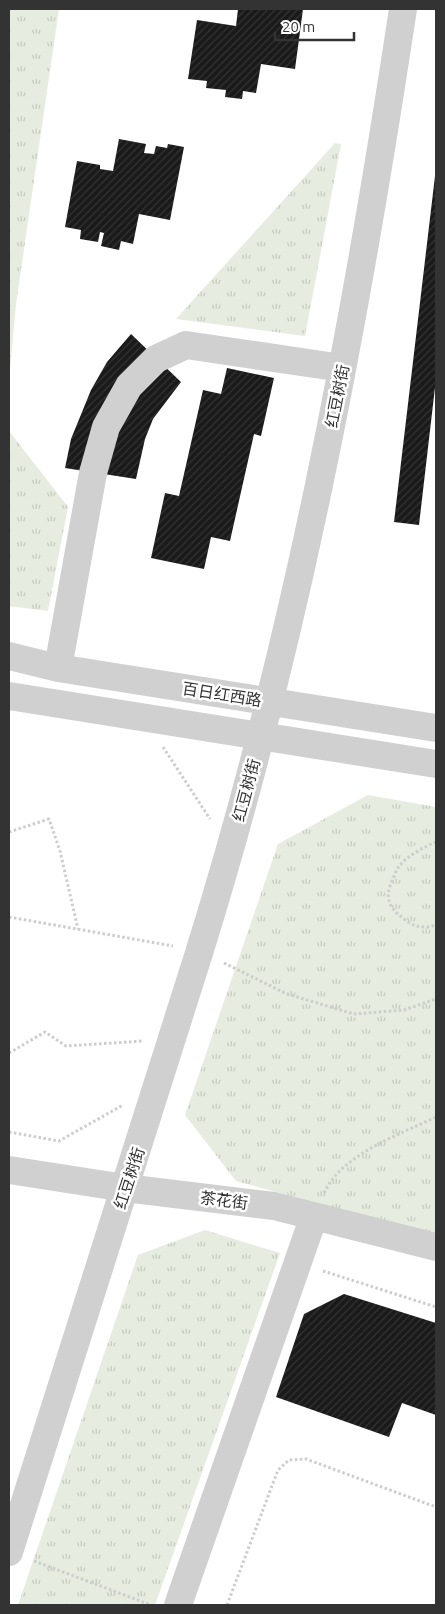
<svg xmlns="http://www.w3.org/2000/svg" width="445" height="1614" font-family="Ubuntu,'Noto Sans SC',sans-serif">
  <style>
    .park { fill: url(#park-tufts) }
    .building { fill: url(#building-hatch) }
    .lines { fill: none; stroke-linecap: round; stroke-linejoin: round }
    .path { stroke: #cdcdcd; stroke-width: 3; stroke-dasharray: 2.5 2.5; stroke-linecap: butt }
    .minor { stroke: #d0d0d0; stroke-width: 28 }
    .labels { text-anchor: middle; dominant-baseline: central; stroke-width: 5; stroke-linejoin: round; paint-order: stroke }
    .street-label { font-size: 16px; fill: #333; stroke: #fff }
  </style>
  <defs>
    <pattern id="park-tufts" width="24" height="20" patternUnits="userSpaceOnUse" patternTransform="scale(1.25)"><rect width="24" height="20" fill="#e6ecdf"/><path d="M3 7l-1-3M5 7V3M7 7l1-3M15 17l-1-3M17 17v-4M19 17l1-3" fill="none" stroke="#c6cbc0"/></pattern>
    <pattern id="building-hatch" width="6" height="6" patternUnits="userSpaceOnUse" patternTransform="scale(1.25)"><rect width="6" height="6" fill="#1a1a1a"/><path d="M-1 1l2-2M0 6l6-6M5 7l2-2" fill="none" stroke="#333"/></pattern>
  </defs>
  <rect width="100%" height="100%" fill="#fff"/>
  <path class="park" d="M9,9H59L16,304L9,380Z
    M335,143L341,144L305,336L176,319Z
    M9,431L68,507L48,611L9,606Z
    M368,795L436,807V1236L236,1181L185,1115L278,844Z
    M205,1230L280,1253L155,1605H18L138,1255Z"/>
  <path class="building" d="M238,9H303L295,69L261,64L256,93L243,91L242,99L225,97L226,90L206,88L207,81L188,79L197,20L236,26Z
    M119,139L146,144L144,153L154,154L156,146L167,148L168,144L184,147L170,220L139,214L133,244L121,241L119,250L101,246L104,233L100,232L98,242L80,239L81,230L65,227L77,161L100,165V169L113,171Z
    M435,176L436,379L419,525L394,522Z
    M131,334L181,382L153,419L145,439L136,479L65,468L71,439L91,390L107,362Z
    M227,368L274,378L261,436L254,434L230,541L211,537L204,569L151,558L165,493L179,496L203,390L221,394Z
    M344,1294L436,1323V1415L402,1403L389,1437L276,1397L304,1314Z"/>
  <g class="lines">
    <path class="path" d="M163,747L210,819
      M9,832L49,819L60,851L78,929
      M436,842C424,847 409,855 400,865C397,868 395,874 393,879C384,897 388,907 404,919C413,927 425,929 436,925
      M9,917L173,946
      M224,963L287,994L354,1014L404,1010L436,999
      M9,1053L45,1032L66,1046L143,1041
      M9,1132L59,1141L123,1105
      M324,1193C342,1154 399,1135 436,1117
      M323,1271L436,1307
      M34,1561L151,1605
      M227,1605L278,1470L289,1460L306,1459L436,1507"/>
    <path class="minor" d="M9,656L58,668L436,728
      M58,668L93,473L106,427L129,386L156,359L186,345L342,368
      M9,696L436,764
      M9,1170L125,1188L274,1206L436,1247
      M9,1552L199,953C295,645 355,327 403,9
      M178,1605L314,1216"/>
  </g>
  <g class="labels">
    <g class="street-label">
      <text transform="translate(337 396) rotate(-79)">红豆树街</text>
      <text transform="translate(222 694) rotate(9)">百日红西路</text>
      <text transform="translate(246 790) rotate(-75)">红豆树街</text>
      <text transform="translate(129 1178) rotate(-72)">红豆树街</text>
      <text transform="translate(224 1200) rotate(7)">茶花街</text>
    </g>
  </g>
  <rect width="445" height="1614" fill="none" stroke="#333333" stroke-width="20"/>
  <path d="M275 32v8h79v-8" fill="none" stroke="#333333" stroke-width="2.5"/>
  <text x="282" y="32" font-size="15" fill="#333333" stroke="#ffffff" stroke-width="4" paint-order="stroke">20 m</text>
</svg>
